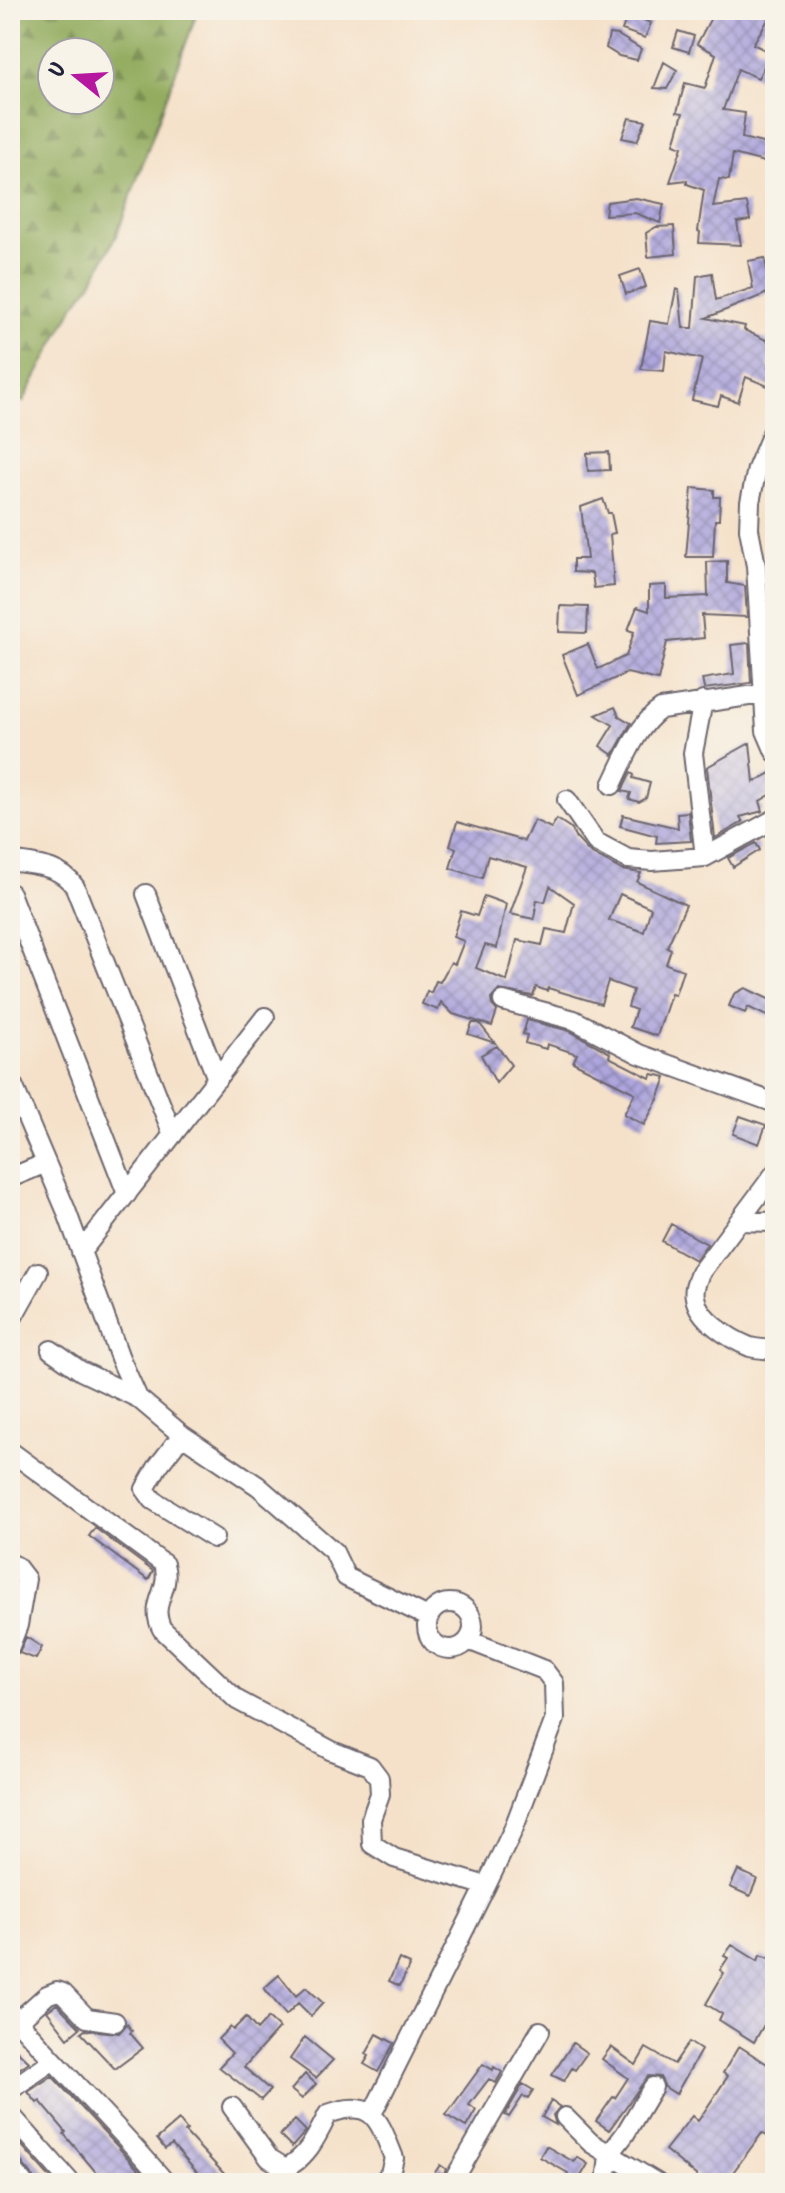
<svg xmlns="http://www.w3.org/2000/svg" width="785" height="2193" font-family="Kalam,sans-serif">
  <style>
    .forest { fill: url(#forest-firs); stroke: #5a674c; stroke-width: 2; fill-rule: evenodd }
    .building { fill: url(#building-cross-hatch); fill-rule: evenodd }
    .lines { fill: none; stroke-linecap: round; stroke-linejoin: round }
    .minor-casing { stroke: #6c656d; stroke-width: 22 }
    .minor { stroke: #fff; stroke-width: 18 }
  </style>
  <defs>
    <pattern id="forest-firs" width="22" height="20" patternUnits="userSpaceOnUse" patternTransform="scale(2)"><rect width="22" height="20" fill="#93ac5e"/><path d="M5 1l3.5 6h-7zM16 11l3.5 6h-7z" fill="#788c4f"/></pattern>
    <pattern id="building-cross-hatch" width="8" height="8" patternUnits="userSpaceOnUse" patternTransform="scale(2)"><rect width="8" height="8" fill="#aea6dd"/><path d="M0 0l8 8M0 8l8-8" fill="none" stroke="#8d87b4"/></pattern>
  </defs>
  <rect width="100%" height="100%" fill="#f7f3e8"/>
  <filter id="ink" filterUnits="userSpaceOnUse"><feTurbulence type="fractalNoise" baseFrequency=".0125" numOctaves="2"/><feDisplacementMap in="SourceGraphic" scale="16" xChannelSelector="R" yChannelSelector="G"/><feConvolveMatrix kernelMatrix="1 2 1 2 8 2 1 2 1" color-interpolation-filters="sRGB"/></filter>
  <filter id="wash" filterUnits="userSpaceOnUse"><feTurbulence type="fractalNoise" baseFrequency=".006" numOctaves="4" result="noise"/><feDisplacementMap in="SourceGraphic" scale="32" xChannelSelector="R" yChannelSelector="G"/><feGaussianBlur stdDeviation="1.8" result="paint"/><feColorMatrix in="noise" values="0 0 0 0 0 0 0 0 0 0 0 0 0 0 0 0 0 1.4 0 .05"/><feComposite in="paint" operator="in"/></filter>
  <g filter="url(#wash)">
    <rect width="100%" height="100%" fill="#f5e1c9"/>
    <path class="forest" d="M10,10H198L118,232L91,284L74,306L23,402L10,397ZM52,52H100V100H52Z"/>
    <g id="blocks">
      <path class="building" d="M715,10H774L753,44L771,53L758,78L738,69L723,110L745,113L742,138L775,146L772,164L733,154L729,180L719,179L713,207L747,203L750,220L737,222L741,245L699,243L700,232L698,231L704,190L687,184V180L670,182L682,147L674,144L683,113L677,112L685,83L705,88L716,54L697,44Z
        M628,14L651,23L645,38L622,30Z
        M678,31L694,36L689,52L673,47Z
        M609,34L618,35L641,49L637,60L619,56L606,48Z
        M664,62L677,70L667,89L654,88Z
        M629,118L646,121L637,141L622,138Z
        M636,198L664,204L660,223L635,213L605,215L607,202Z
        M674,226L676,254L648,257L646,233L656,227Z
        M765,258L768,277L775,275V290L706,318L745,326L744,330L775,344V352L768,367L775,370V389L746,377L738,402L721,396L718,406L692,400L702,359L666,351L664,371L641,369L650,321L669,324L676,289L679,290L683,328H693L697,276L712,273L716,300L753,288L748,261Z
        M640,269L646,287L626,294L620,276Z
        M609,452L610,470L588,471L587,453Z
        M692,488L714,490V497H720L719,520H715L713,557H686Z
        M603,499L608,513H611L615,533L610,534L614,586L594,588L592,573L573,572V559H587L581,507Z
        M727,561V583L745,586L747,617L702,615L704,638L667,642L658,680L627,673L578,695L562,655L588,644L598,669L626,656L634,632L628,630L637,607L649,611V586L666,585V598L708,596L707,562Z
        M560,606L588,607L587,633L559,632Z
        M749,643L751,683L704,689L702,679L734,674L731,645Z
        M615,707L619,716L631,723L613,755L600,746L613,725L596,715Z
        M750,743L754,782L775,771V792L760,801L763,811L740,817L743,822L715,838L707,767Z
        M631,773L634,775L633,778L650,783L646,798L639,802L629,799L631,793L622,791Z
        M688,812L691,841L656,843L657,836L620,826L623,815L678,828L677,813Z
        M557,819L572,829L575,837L590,853L622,870L641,873L637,882L686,905L667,947L671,949L666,964L683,970L675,995L671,994L657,1036L630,1027L636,1010L628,1007L633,990L608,981L601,1004L548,988L547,991L536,987L533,996L499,990L491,999L492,1005L497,1011L492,1026L453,1014L441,1002L438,1010L422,1004L427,991L431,993L436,981L440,982L451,962L455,964L464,941L453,937L461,911L477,916L484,896L506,904L497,948L485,945L476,968L507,981L517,940L542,945L546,929L566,933L574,903L550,886L545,902L537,900L534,919L510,914L527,867L488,856L482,878L450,868L456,848L450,846L457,822L524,841L534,820L551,828ZM620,894L651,908L644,932L609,920Z
        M756,843L760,850L733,867L728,858Z
        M745,988L775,1002V1020L748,1007L745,1013L729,1006L734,994Z
        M527,1020L570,1031L610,1053L609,1057L650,1078L652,1074L666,1077L658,1099L644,1125L624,1114L635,1093L573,1062L577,1054L547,1044L546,1049L525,1043L527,1035L523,1034Z
        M472,1023H479L495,1043L468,1034Z
        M497,1046L511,1065L496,1083L481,1055Z
        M740,1116L766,1125L759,1144L733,1134Z
        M671,1224L707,1244L695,1260L662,1241Z
        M95,1528L153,1571L148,1580L89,1536Z
        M26,1637L42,1647L36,1659L19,1653Z
        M738,1870L757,1879L750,1896L730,1887Z
        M732,1945L758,1961L760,1955L775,1960V2006L754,2042L719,2020L722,2014L706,2004L724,1973L720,1970L728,1958L724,1956Z
        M399,1959L410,1964L400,1986L389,1981Z
        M279,1975L296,1996L306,1987L323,2003L311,2016L298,2003L286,2015L264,1988Z
        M57,2004L80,2028L68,2038L47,2011Z
        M246,2017L257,2030L268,2018L279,2028L244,2067L270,2090L261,2100L219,2067L232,2053L218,2039L230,2027L233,2030Z
        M127,2024L132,2031L130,2033L143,2048L115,2069L81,2033L85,2030L119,2033Z
        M377,2034L394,2043L378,2072L364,2064L369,2056L366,2054Z
        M305,2037L333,2060L316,2078L290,2059Z
        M689,2042L701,2050L676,2094L665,2087L660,2077L648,2076L609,2130L596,2121L613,2097L615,2098L628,2078L602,2059L611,2047L636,2065L646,2048L674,2064Z
        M573,2043L587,2053L575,2070L572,2068L564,2081L552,2075Z
        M10,2044L29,2062L13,2073L10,2070Z
        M739,2046L775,2069V2141L762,2133L725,2183H692L697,2176L665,2150L692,2116L698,2121L728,2076L723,2073Z
        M483,2064L493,2070L494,2067L502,2072L496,2083L489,2079L469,2105L476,2110L466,2127L446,2115Z
        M305,2074L316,2084L302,2099L291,2090Z
        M52,2076L119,2148L150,2183H109L102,2176L100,2177L64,2134L66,2132L40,2101L37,2103L28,2092Z
        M523,2084L533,2090L528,2098L523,2096L509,2117L505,2115Z
        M551,2101L560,2107L553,2115L556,2125L542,2117Z
        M179,2120L187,2130L185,2132L228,2178L222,2183H206L172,2144L165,2149L157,2139Z
        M295,2120L306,2131L292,2147L280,2135Z
        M10,2132L55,2183H35L32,2175L19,2159L10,2155Z
        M546,2146L574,2162L577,2157L588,2164L577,2183L564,2179L568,2173L540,2157Z
        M440,2165L446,2169L440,2183H428Z"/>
    </g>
  </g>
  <g filter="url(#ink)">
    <use href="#blocks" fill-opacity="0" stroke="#6c656d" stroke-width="2"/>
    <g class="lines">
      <defs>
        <path id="minor" d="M775,426L757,469L750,502L749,529L756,566L766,731L775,752
          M703,701L693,753L705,857
          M612,785C624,760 638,724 661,709L762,694
          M567,800L596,842L628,859L652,861L705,857L775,819
          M10,861C35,865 60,865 75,887L173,1135
          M10,893L127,1194
          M146,894L217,1079
          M503,1001L574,1020L639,1054L775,1103
          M10,1078L66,1210L120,1358L138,1398L182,1435L258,1486L334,1552L346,1577L428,1617
          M775,1173L700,1273C697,1281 693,1288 695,1297C698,1319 730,1339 750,1347C757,1349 767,1349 775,1350
          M10,1178L46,1163
          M739,1221L775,1222
          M81,1252L265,1017
          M10,1322L38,1272
          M51,1350L81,1371L138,1398
          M182,1435L158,1466L145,1489L153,1500L214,1538
          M10,1451L164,1564C172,1592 148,1602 162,1629L237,1700L332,1751L370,1766L379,1778L380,1794L371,1819L372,1844L394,1858L486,1886L372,2114
          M10,1563L16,1566L26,1579L18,1625L10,1646
          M427 1626a23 23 0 1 1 46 0a23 23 0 1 1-46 0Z
          M468,1640L544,1670L554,1683L555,1719L513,1830L486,1886
          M10,2012C60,2070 116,2124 166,2183
          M18,2021L47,1995L57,1991L63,1993L87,2018L115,2022
          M10,2090L52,2061
          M232,2107L269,2158L285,2168C307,2159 318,2134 328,2114C374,2097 379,2121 394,2158L390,2173L382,2183
          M10,2114L71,2183
          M565,2117L591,2143L657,2183
          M10,2167L23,2183
          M452,2183L540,2031
          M606,2183L609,2155L625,2134L653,2087"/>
      </defs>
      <use href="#minor" class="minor-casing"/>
      <use href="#minor" class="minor"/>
    </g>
  </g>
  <rect width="785" height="2193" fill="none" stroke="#f7f3e8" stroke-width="40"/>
  <g transform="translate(76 76) rotate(288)"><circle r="38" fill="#f7f3e8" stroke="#a29fa3" stroke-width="2"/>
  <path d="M0-6L14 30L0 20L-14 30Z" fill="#b5179e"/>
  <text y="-12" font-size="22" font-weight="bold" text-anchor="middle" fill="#22223b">U</text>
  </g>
</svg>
